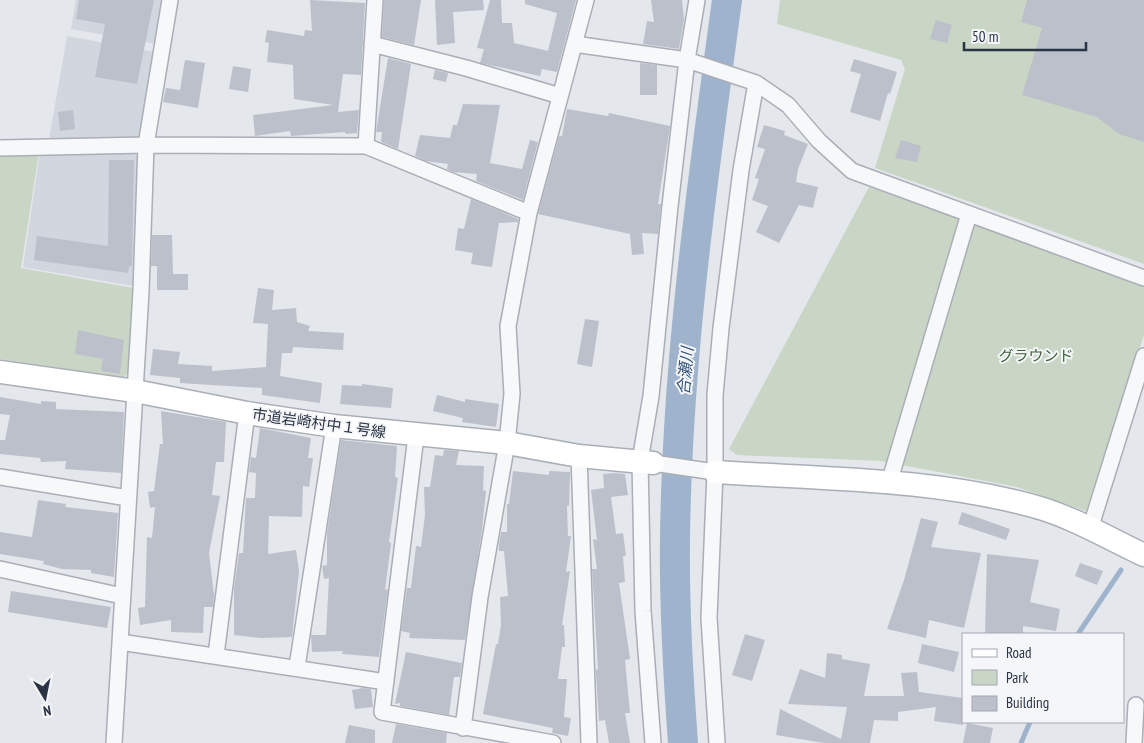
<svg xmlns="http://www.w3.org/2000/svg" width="1144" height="743" font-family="'PT Sans Narrow','Noto Sans JP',sans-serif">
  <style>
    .built { fill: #d2d6de }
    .green { fill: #c9d6c5 }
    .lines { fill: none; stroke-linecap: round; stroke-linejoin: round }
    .stream { stroke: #9fb4cc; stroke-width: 5 }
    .river { stroke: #9fb4cc; stroke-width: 30 }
    .building { fill: #bbc0ca }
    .street-casing { stroke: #a9aeb7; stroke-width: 18 }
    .secondary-casing { stroke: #a9aeb7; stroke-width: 25 }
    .street { stroke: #f7f8fa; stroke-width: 15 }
    .secondary { stroke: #fff; stroke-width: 22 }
    .labels { text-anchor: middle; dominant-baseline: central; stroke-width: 4; stroke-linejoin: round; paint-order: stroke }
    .park-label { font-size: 15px; fill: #3f6138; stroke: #f4f6f9 }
    .street-label { font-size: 15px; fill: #2b3445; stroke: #f4f6f9 }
    .water-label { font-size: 16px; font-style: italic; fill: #34527a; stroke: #f4f6f9 }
  </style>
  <rect width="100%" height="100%" fill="#e4e7ec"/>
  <path class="built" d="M76,0H164L156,44L71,29Z
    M67,36L155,52L140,139L49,140Z
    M40,152H132L138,157L133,286L23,267Z"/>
  <path class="green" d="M780,0H1144V264L875,168L905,69L901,60L777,24Z
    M0,152H39L21,268L133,288L129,373L123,377L0,359Z
    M869,187L1144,285V335L1086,511L1017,487L881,461L737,455L729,449Z"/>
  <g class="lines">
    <path class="stream" d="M1078,634L1121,570
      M1021,743L1030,722"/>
    <path class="river" d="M683,743C678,675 674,607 675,539C677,358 703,178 727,0"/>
  </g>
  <path class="building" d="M79,0H154L137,84L95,77L105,24L76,19Z
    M310,0L365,3L361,75L343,74L338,112L359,110L357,133L346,134L345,132L291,136L290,131L255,136L253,115L333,105L294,99L293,65L267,62L269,43L265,42L267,30L304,36L305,30L312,31Z
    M384,0H421L414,45L382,37Z
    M435,0H483L484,10L453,12L455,43L437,45Z
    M490,0H501L502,23H512L514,43L548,51L557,13L525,4V0H576L557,72L542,69L540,76L480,63L484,49L477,48Z
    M651,0H682L684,19L679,49L643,44L647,21L654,22Z
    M1027,0H1144V142L1119,134L1097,117L1022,95L1042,28L1021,22Z
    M936,20L952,25L947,43L930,39Z
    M388,58L411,64L398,149L381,142L382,132H376Z
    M854,59L897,72L890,94L888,93L880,121L850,112L861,74L850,71Z
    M185,60L205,63L198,108L163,102L166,88L180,90Z
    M640,63L657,65V95H640Z
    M233,66L251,69L248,92L229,89Z
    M435,70L448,73L446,82L433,79Z
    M463,104L500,105L490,163L522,169L530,140L538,142L523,200L476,181L477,174L453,172L447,169L448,164L426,161L415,156L420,135L450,138L453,125H457Z
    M567,109L608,116L609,113L670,126L658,204H661L658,234L642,233L644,254L632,255L630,234L538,214L559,136H562Z
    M73,110L75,129L60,131L58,112Z
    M764,125L785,131L784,135L808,144L798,169L796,182L818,187L813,208L799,205L779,243L756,232L768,206L752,200L759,179L755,178L765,149L757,147Z
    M901,140L921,146L917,162L895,158Z
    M109,160H134L132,266H129L128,273L34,260L37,236L108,246Z
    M471,199L518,219V222L499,223L492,267L471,264L473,253L455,250L458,228L464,229Z
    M152,235H172L173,274H188V290H157V266H151Z
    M258,288L274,290L272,310L296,308L297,322L310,326L308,331L344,333L343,350L293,347L292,353H282L280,376L322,383L320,403L262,395V388L180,383V378L150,375L153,349L180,352L178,364L212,366V371L266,367L268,324L253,323Z
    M585,319L599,321L592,367L577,364Z
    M78,330L124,340L120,374L101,371L103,359L75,354Z
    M362,384L393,388L391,408L340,404L342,385L362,386Z
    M437,395L465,402V399L499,404L496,427L462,422L463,418L433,411Z
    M0,397L41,404V401L56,402V409L124,412L121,473L65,469L66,461L41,462L40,458L0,454V440H5L10,415L0,414Z
    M161,411L226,422L224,462H216L212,495L220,496L209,553L214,595L213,607H204L203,633L171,632V620L140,625L138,608L145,607L147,537L152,538L155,507L150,508L148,492L154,491L160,444H163Z
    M260,428L311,438L308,458H313L309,487L303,486L302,517L269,516L268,554L296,550L299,571L292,637L261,638L234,635V589L239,553H243L246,498H255L256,473L249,472L251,457L256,458Z
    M341,440L397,446L395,477L398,478L389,542L391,543L385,590L388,589L379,657L342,654L343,651L312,652L311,635H326L329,578L324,579L322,566L327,565V533Z
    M444,450L459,451L456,465L484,466L483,490L486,491L482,530L465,640L409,638L410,633L401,631L407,588H411L416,546L421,547L425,515L424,487H430L435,455L443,456Z
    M513,471L549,475V471L570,472L569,506H567L568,536H571L566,572L570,571L562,625H564L565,647H562L558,679H567L564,717L571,718L568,736L552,733L553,728L483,714L496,644H498L501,625L500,597L508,596L504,551H499V545L501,532H507V504H509Z
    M615,473L625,474L628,495L611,497L616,534L623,533L626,556H623L625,582L619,583L630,659L625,660L630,713H625L630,743H609L605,720L599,721L596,674V670L598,669L592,569H597L593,539L597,540L591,490L604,488L603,474Z
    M38,500L66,504L65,507L118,513L114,577L91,573V570L62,569L43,564L44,561L0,554V532L32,537Z
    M962,512L1010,529L1006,540L958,524Z
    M921,518L938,522L931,547L981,553L964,628L929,620L926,638L887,629L904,580Z
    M987,554L1039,560L1030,602L1060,609L1056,631L1023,626V634H985Z
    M1080,563L1103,571L1097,585L1075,576Z
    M11,591L111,607L107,628L8,612Z
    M745,634L765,640L752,681L732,675Z
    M922,644L959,652L954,672L918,663Z
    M406,652L462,663L460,677H454L449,715L400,706V703L395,704Z
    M827,653L842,655V659L870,664L864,696H904L901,673L917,672L919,692L963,698V725L934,721L936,707L898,712V721L874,720L870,743H824L776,735L780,709L841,739L847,707L788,704L800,669L825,678Z
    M363,688L371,689L373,707L355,709L352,690Z
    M967,723L993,728L990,743H963Z
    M396,724L447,733L446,743H392Z
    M349,725L375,730V743H345Z"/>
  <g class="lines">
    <defs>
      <path id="street" d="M372,44L466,68L560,96
        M574,44L687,60L756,83L788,105L819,141L852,171L1144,278
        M366,146L375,0
        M0,148L146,145L366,146L529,213
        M416,436L382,712L553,743
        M579,456L589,743
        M653,463L715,472
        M0,477L128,498
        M889,483L969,214
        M1090,529L1144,356
        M0,569L122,596
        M120,642L386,682
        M216,655L247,413
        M297,667L334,426
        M463,728L480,597L507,443L512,394L508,326L529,213L586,0
        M114,743L141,291L146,145L170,0
        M653,743L643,611L640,461L651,396L670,206L687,60L697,0
        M717,743L709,618L715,472V395L721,328L741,170L756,83
        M1134,743L1136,705"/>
      <path id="secondary" d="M0,372L135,391L247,413L334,426L507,443L579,456L653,463
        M715,472C823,479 936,478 1040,508C1076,519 1110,539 1144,555"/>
    </defs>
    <use href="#street" class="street-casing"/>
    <use href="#secondary" class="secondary-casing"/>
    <use href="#street" class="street"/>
    <use href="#secondary" class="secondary"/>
  </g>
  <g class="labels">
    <g class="park-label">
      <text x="1036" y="355">グラウンド</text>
    </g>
    <g class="street-label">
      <text transform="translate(319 423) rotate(8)">市道岩崎村中１号線</text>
    </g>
    <g class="water-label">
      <text transform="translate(685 371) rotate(-85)">合瀬川</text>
    </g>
  </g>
  <rect x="962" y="633" width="162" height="90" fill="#f4f6f9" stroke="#a4a8b1"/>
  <rect x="972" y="649" width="25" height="8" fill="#ffffff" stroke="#a4a8b1"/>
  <text x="1006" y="658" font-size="15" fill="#2b3445">Road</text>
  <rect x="972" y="670" width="25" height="15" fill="#c9d6c5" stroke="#a4a8b1"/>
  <text x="1006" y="683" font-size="15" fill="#2b3445">Park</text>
  <rect x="972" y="696" width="25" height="15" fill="#bbc0ca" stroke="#a4a8b1"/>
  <text x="1006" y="708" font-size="15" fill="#2b3445">Building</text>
  <g transform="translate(45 698) rotate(170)" stroke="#f4f6f9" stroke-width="4" paint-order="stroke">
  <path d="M0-4L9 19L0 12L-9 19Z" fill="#2b3445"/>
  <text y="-8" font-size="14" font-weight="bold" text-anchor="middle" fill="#2b3445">N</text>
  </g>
  <path d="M964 42v8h122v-8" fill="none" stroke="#2b3445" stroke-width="2.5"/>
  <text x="972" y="42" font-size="15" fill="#2b3445" stroke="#f4f6f9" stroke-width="4" paint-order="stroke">50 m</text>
</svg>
